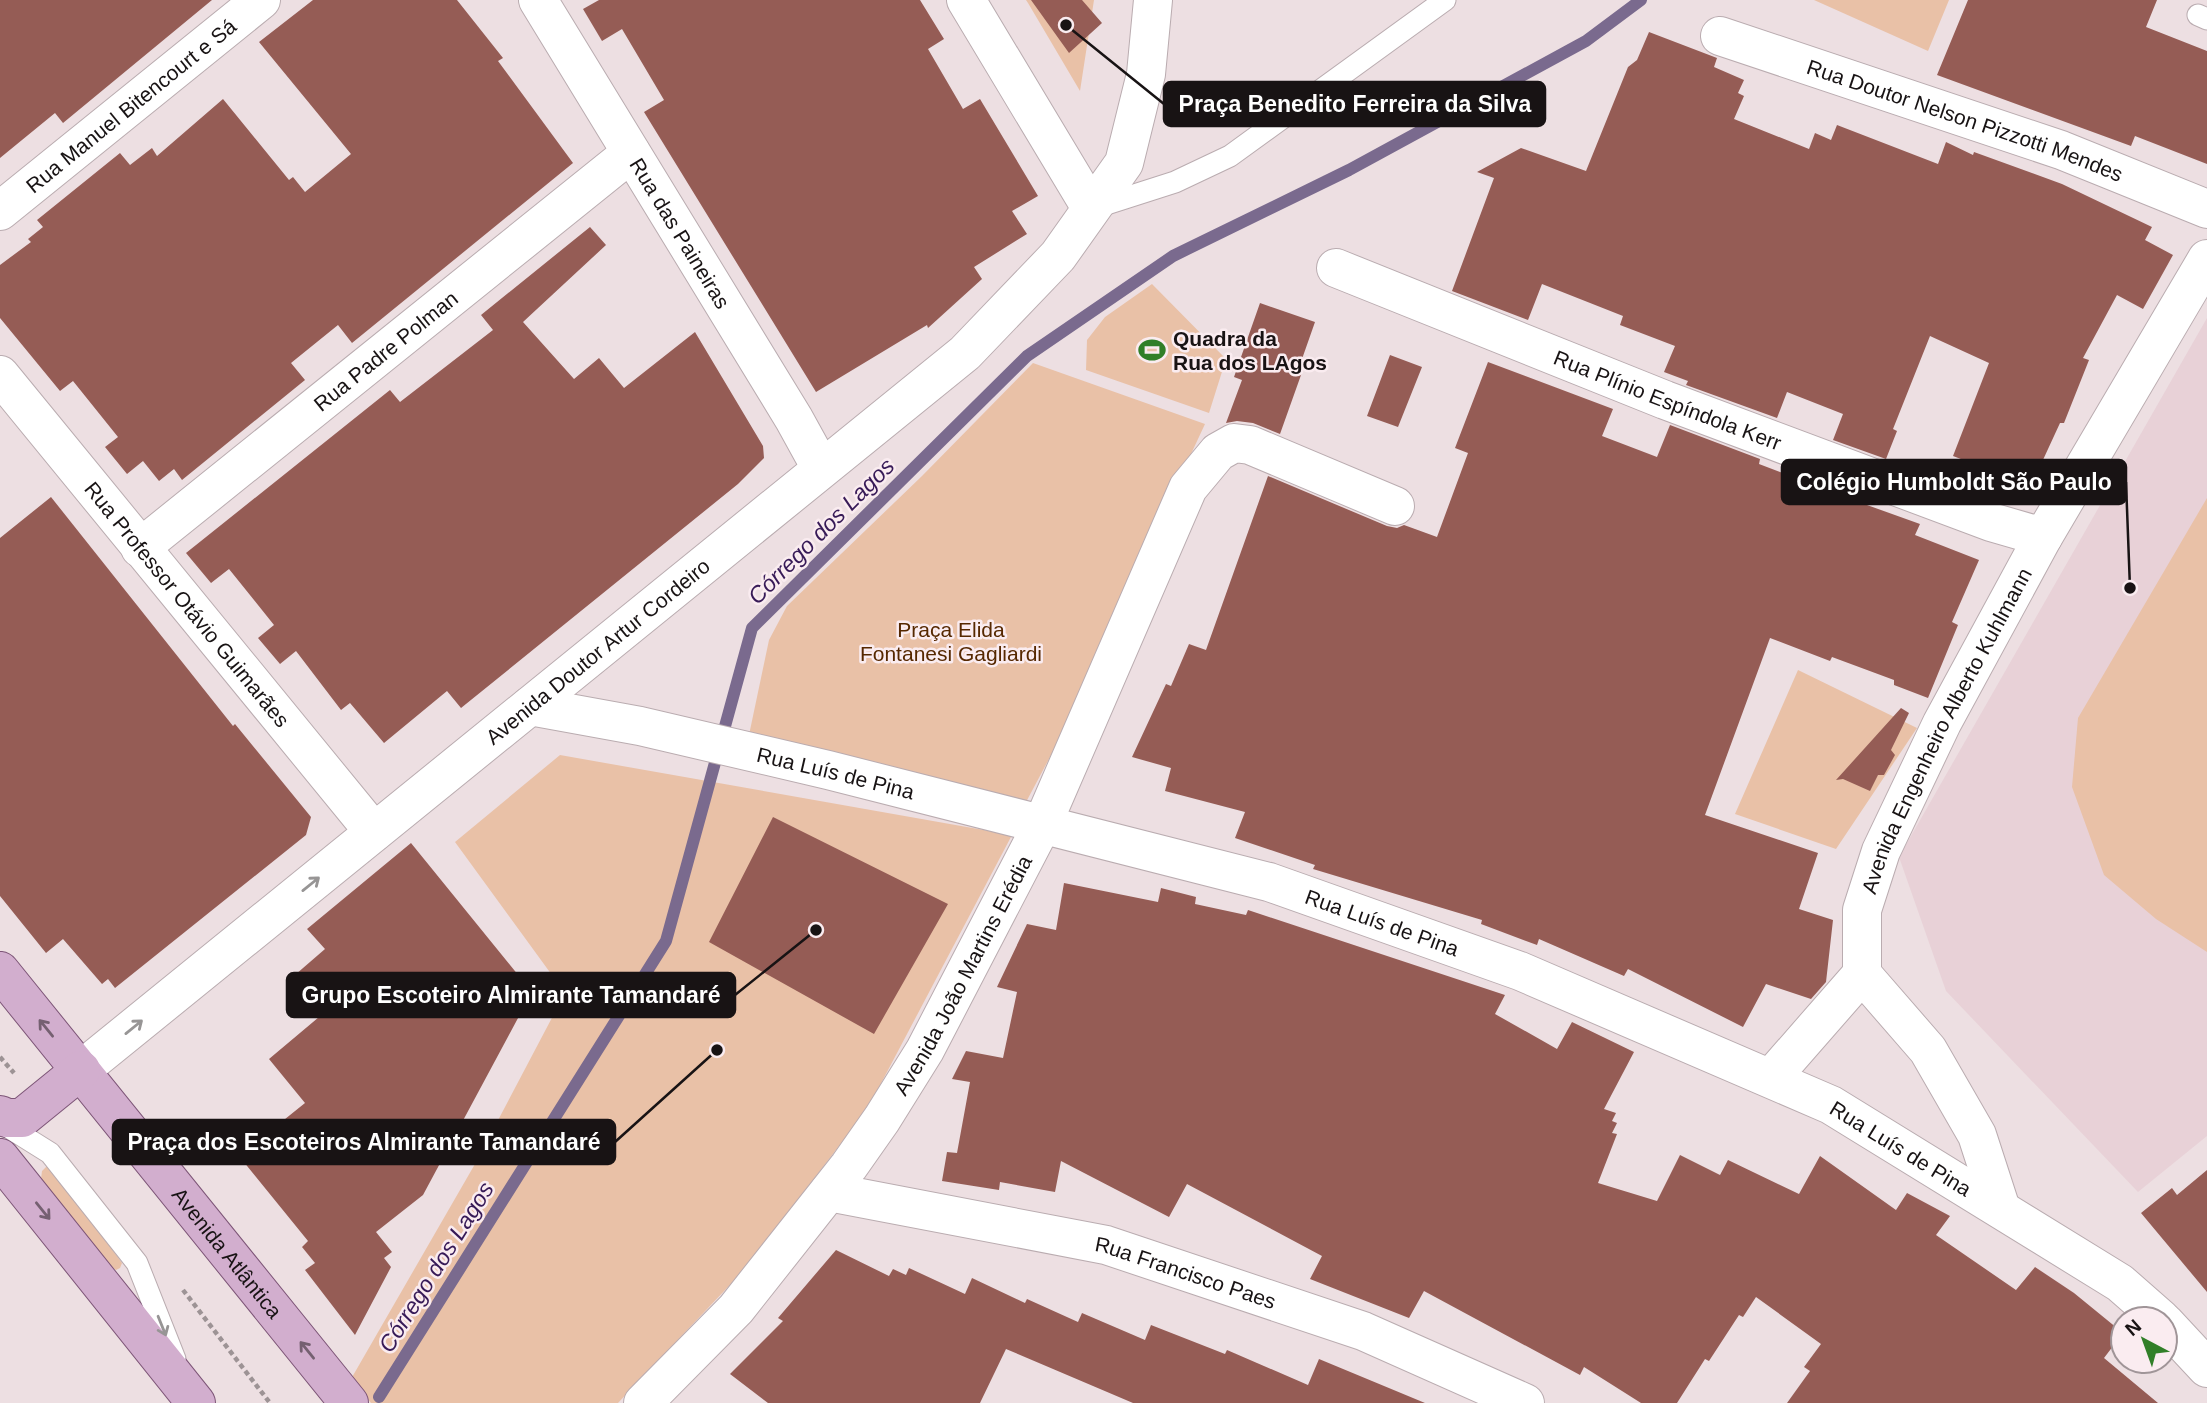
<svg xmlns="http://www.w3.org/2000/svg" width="2207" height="1403" font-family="Arial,sans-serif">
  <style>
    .built { fill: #e8d1d7 }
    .green { fill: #e9c1a7 }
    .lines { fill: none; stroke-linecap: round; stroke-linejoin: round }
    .stream { stroke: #7a6a8e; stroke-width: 12 }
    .building { fill: #955c55 }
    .service-casing { stroke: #baacb0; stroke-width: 23 }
    .minor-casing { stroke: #baacb0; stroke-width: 40 }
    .tertiary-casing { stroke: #baacb0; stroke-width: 40 }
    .primary-casing { stroke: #7d5577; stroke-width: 40 }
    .path { stroke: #9d9395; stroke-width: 4.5; stroke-dasharray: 5 3.5; stroke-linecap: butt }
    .service { stroke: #fff; stroke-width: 21 }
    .minor { stroke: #fff; stroke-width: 38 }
    .tertiary { stroke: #fff; stroke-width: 38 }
    .primary { stroke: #d2aece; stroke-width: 38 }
    .oneway { stroke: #979595 }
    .oneway2 { stroke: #756071 }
    .labels { text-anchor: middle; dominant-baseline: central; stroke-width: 5; stroke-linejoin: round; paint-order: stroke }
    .street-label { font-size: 21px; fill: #181314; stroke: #faecf0 }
    .poi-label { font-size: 21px; font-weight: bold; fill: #181314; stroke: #faecf0; text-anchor: start }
    .park-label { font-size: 21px; fill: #562800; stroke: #faecf0 }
    .water-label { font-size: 23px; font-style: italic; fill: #371a57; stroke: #faecf0 }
    .leader { fill: none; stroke: #181314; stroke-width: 2.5 }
    .callout-dot { fill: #181314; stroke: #faecf0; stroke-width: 2.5 }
    .callout { fill: #181314; stroke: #181314; stroke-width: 2.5 }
    .callout-label { font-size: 23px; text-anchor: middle; font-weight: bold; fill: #fff }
  </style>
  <rect width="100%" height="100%" fill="#eddfe2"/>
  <path class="built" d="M2207,318V1136L2138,1192L1946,991L1899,857Z"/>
  <path class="green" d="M1026,0H1094L1080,91L1028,3Z
    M1814,0H1949L1928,51Z
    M1152,284L1226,359L1209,413L1086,370L1087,340L1105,317Z
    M1033,363L1205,424L1128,589L1074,712L1025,804L749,735L769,640L787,606L922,476Z
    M2207,498V952L2156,919L2104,875L2072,787L2078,718Z
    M1798,670L1917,728L1836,849L1735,814Z
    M560,755L1012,835L868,1108L745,1269L618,1403H371L351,1379L475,1164L565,993L455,842Z
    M47,1166L53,1168L122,1263L120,1268L116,1270L111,1267L41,1179L42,1171Z"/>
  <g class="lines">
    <path class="stream" d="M379,1397L666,941L752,628L1027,356L1173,256L1349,170L1586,41L1641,0"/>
  </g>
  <path class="building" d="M0,0H212L63,123L55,113L0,158Z
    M313,0H457L503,58L498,61L573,163L352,343L338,325L291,363L305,380L182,480L174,469L159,481L143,461L127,474L105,447L118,437L73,381L60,391L0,318V265L31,242L28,239L43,227L37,220L120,153L130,165L152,148L157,156L223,99L289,180L293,177L305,192L351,154L259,42Z
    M599,0H920L944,39L928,49L963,109L980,99L1038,196L1012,211L1027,234L974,267L982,279L928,328L927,325L816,392L644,112L664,100L622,29L602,41L583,9Z
    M1031,0H1082L1102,23L1069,53Z
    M1968,0H2157L2146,27L2207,51V164L2135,136L2131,146L1937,75Z
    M1649,32L1717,58L1714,67L1744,80L1738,93L1744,96L1734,119L1809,149L1815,133L1831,140L1837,125L1938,164L1946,142L1973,155L1974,152L2062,184L2152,227L2145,240L2173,255L2143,309L2117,295L2083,358L2089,360L2064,423H2060L2024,501L1994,488L2000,474L1953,456L1989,363L1930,336L1893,429L1897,431L1886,459L1833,440L1843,414L1787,392L1777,418L1686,385L1688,381L1664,372L1675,346L1620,325L1623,316L1542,284L1528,320L1452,291L1494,178L1477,172L1521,148L1586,171L1628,67L1637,60Z
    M590,227L606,245L523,322L574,379L599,358L624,388L695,332L763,446L764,458L738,484L461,708L447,691L384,743L350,703L341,710L296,651L280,664L258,638L274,625L229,569L211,583L186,553L390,390L400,402L493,330L481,315Z
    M1260,303L1315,322L1302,359L1306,361L1280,434L1253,423L1237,421L1226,423L1242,380L1234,377Z
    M1390,355L1422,367L1398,427L1367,416Z
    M1488,362L1613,409L1602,436L1657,457L1670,425L1760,459L1759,464L1815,485L1817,480L1869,500L1867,505L1920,524L1915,535L1979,560L1952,622L1958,625L1928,698L1894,685V680L1832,657L1830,661L1770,638L1705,815L1818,853L1799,909L1833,920L1826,982L1811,999L1766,984L1743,1027L1628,969L1624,976L1539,939L1537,945L1481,924L1482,920L1313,869L1315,865L1235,838L1245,812L1165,791L1171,768L1132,757L1166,684L1171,686L1189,644L1206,650L1268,476L1387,526L1397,528L1404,525L1437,537L1468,453L1455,448Z
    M51,497L233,726L235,724L311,817L306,835L115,988L108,979L102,984L63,939L46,953L0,896V538Z
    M1901,708L1909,713L1891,750L1895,755L1884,775H1878L1870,791L1843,779L1836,780Z
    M773,817L948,904L874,1034L709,942Z
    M411,843L532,992L423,1195L376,1232L392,1252L384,1258L391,1267L355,1335L305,1270L315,1263L302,1247L308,1241L239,1156L305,1103L269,1059L319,1017L288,981L325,949L307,929Z
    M1064,883L1158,902L1161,888L1196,897L1195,904L1246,915L1248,910L1505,995L1495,1014L1557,1049L1572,1022L1634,1052L1604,1109L1616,1113L1612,1121L1617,1123L1612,1133L1617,1134L1598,1183L1657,1201L1680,1155L1720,1175L1728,1160L1799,1194L1820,1156L1896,1210L1907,1193L1950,1216L1936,1235L2016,1290L2035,1267L2074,1293L2123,1333L2104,1358L2158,1403H1787L1810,1371L1804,1367L1821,1344L1756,1297L1743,1317L1739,1315L1709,1361L1705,1359L1677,1403H1641L1584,1367L1580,1375L1424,1291L1409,1318L1310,1279L1322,1256L1187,1184L1169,1217L1061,1161L1055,1192L1000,1182L999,1190L942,1181L947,1152L957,1153L970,1082L952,1079L966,1051L1003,1058L1017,992L997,987L1027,924L1056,930Z
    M2207,1170V1292L2141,1213L2172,1188L2177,1195Z
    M836,1250L889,1276L893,1269L906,1275L909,1268L965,1294L972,1278L1025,1303L1027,1299L1078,1322L1082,1313L1145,1340L1151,1325L1225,1354L1227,1350L1308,1385L1319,1359L1425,1403H1133L1006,1349L980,1403H768L730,1374L783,1321L778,1318Z"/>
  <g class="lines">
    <defs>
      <path id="service" d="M2198,15L2207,19
        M1097,207L1175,182L1230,156L1445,0
        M2,1123L50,1153L137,1263L175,1359"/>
      <g id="minor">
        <path id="s1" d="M538,0L794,419L821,468"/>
        <path d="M966,0L1091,208"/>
        <path id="s2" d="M1720,36L2061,150L2207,209"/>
        <path id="s3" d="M0,211L261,0"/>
        <path id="s4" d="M1336,268L1665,400L1991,522L2043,537"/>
        <path id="s5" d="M0,375L374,832"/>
        <path id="s6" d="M140,548L631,153"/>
        <path id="s7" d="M530,706L640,726L828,770L1269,882L1520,971L1831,1105L2120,1283L2161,1319"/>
        <path d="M1771,1078L1862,974"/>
        <path id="s8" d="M829,1192L1106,1245L1363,1331L1525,1403"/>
        <path id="s9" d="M2001,1209L1977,1135L1928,1050L1862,974V910L1881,851L1942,723L2043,537L2207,259"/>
        <path d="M2165,1323L2207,1368"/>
        <path id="s10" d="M643,1403L736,1309L849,1166L882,1119L925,1050L1042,825L1188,488L1218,452L1234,443L1250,445L1395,506"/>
      </g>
      <g id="tertiary">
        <path id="s11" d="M81,1070L965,353L1058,256L1124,163L1146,74L1153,0"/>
      </g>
      <g id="primary">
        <path id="s12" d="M0,971L349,1403"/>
        <path d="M0,1115L7,1118H22L81,1070"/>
        <path d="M0,1158L196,1403"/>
      </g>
    </defs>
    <use href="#service" class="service-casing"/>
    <use href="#minor" class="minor-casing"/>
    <use href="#tertiary" class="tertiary-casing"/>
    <use href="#primary" class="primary-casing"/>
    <path class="path" d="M0,1057L14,1073
      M183,1290L270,1403"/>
    <use href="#service" class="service"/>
    <use href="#minor" class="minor"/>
    <use href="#tertiary" class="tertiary"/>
    <use href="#primary" class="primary"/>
  </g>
  <defs><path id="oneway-shaft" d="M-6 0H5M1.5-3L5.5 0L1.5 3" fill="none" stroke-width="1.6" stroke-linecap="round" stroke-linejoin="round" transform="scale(1.75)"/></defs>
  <g class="oneway">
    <use href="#oneway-shaft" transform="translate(311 884) rotate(-39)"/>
    <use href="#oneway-shaft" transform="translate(134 1027) rotate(-39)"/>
    <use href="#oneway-shaft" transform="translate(162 1326) rotate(68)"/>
  </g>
  <g class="oneway2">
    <use href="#oneway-shaft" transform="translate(46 1028) rotate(-129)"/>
    <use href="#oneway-shaft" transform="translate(43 1211) rotate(51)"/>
    <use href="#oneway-shaft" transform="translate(307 1350) rotate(-129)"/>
  </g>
  <defs>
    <symbol id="stadium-bare" viewBox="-9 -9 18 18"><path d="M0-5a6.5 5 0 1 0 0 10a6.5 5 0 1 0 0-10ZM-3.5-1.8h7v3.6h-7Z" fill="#317f28" stroke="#faecf0" stroke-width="2.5" paint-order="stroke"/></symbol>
  </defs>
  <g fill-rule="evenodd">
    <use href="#stadium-bare" x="1133" y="331" width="38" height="38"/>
  </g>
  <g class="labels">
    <g class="street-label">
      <text stroke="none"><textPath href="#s3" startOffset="168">Rua Manuel Bitencourt e Sá</textPath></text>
      <text stroke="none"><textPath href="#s2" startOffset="259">Rua Doutor Nelson Pizzotti Mendes</textPath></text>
      <text stroke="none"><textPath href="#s1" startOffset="273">Rua das Paineiras</textPath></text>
      <text stroke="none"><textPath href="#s6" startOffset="315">Rua Padre Polman</textPath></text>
      <text stroke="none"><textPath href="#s4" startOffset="357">Rua Plínio Espíndola Kerr</textPath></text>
      <text stroke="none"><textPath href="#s5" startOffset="296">Rua Professor Otávio Guimarães</textPath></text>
      <text stroke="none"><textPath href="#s11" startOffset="665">Avenida Doutor Artur Cordeiro</textPath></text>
      <text stroke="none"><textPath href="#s9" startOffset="539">Avenida Engenheiro Alberto Kuhlmann</textPath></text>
      <text stroke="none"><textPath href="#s7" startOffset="313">Rua Luís de Pina</textPath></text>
      <text stroke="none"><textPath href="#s7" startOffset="880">Rua Luís de Pina</textPath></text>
      <text stroke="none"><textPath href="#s10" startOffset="537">Avenida João Martins Erédia</textPath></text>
      <text stroke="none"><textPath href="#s7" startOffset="1447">Rua Luís de Pina</textPath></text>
      <text stroke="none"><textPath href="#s12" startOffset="362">Avenida Atlântica</textPath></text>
      <text stroke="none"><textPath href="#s8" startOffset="366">Rua Francisco Paes</textPath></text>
    </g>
    <g class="poi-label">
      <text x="1173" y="338">Quadra da<tspan x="1173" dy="24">Rua dos LAgos</tspan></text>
    </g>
    <g class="park-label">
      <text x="951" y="629">Praça Elida<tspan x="951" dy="24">Fontanesi Gagliardi</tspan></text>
    </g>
    <g class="water-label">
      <text transform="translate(821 531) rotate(-45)">Córrego dos Lagos</text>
      <text transform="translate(436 1267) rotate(-58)">Córrego dos Lagos</text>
    </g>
  </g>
  <path class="leader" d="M1066 25L1164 104M2130 588L2126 482M816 930L735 995M717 1050L615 1142"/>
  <g class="callout-dot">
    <circle cx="1066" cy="25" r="7"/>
    <circle cx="2130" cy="588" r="7"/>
    <circle cx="816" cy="930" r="7"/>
    <circle cx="717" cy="1050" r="7"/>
  </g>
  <g class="callout">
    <rect x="1164" y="82" width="381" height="44" rx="7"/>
    <rect x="1782" y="460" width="344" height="44" rx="7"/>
    <rect x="287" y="973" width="448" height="44" rx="7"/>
    <rect x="113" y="1120" width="502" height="44" rx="7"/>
  </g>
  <g class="callout-label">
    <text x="1355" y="112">Praça Benedito Ferreira da Silva</text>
    <text x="1954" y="490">Colégio Humboldt São Paulo</text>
    <text x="511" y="1003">Grupo Escoteiro Almirante Tamandaré</text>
    <text x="364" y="1150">Praça dos Escoteiros Almirante Tamandaré</text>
  </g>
  <g transform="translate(2144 1340) rotate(319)"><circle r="33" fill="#faecf0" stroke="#a09598" stroke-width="2"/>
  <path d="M0-5L12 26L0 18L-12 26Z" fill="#317f28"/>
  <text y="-10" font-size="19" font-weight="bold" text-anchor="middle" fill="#181314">N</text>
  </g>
</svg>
